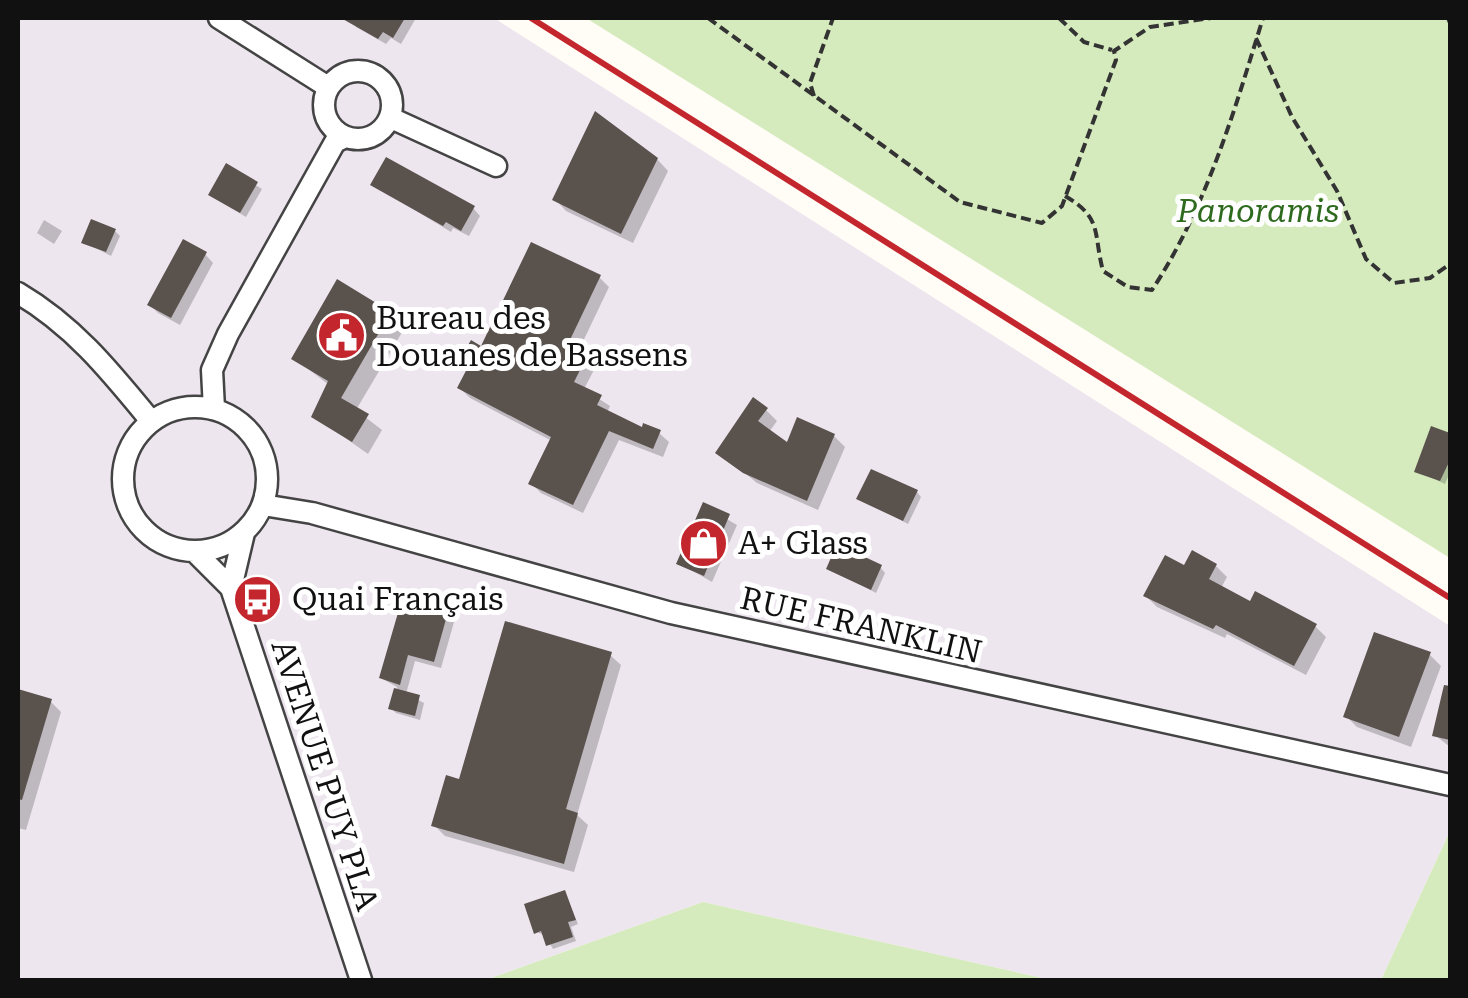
<svg xmlns="http://www.w3.org/2000/svg" width="1468" height="998" font-family="'Roboto Serif',serif">
  <style>
    .industrial { fill: #eee6ef }
    .green { fill: #d5ebbd }
    .shadow { fill: #0003 }
    .building { fill: #5a524d }
    .lines { fill: none; stroke-linecap: round; stroke-linejoin: round }
    .minor-casing { stroke: #444; stroke-width: 25 }
    .path { stroke: #333; stroke-width: 4; stroke-dasharray: 10 5; stroke-linecap: butt }
    .minor { stroke: #fff; stroke-width: 20 }
    .rail { stroke: #c4262e; stroke-width: 6 }
    .labels { text-anchor: middle; dominant-baseline: central; stroke-width: 10; stroke-linejoin: round; paint-order: stroke }
    .park-label { font-size: 32px; font-style: italic; fill: #2f6b1f; stroke: #fff }
    .poi-label { font-size: 32px; fill: #111; stroke: #fff; text-anchor: start }
    .street-label { font-size: 32px; fill: #111; stroke: #fff }
  </style>
  <rect width="100%" height="100%" fill="#fffdf5"/>
  <path class="industrial" d="M18,18H494L1450,626V831L1381,980H1051L703,902L486,980H18Z"/>
  <path class="green" d="M586,18H1450V558L1389,520Z
    M1450,831V980H1381Z
    M703,902L1051,980H486Z"/>
  <path class="shadow" d="M351,18H416L401,44L391,38L386,44L356,27Z
    M657,159L668,171L633,243L566,211L555,199Z
    M227,167L262,189L246,217L216,199Z
    M373,185L473,208L480,216L469,236L453,228L451,232Z
    M44,220L62,231L54,244L37,233Z
    M115,231L120,236L111,256L84,242Z
    M205,254L213,263L180,325L158,313L150,305Z
    M599,277L609,287L578,352L596,366L584,389L610,406L607,413L643,430L659,433L669,442L663,457L619,440L583,513L541,493L531,483L552,441L470,398L460,388L471,366L463,358Z
    M390,314L404,329L356,410L382,430L368,454L314,416L329,385L294,358Z
    M766,410L777,421L769,432L788,446L834,436L845,447L818,510L757,483L719,452Z
    M1433,429L1450,436V472L1445,484L1417,471Z
    M917,492L921,497L908,524L859,498Z
    M704,506L737,525L712,582L679,563Z
    M1216,566L1227,577L1221,588L1251,604L1315,626L1326,637L1306,675L1227,634L1225,638L1157,607L1146,596L1185,569Z
    M880,567L885,573L876,593L829,568Z
    M446,615L454,622L441,668L415,661L406,694L424,703L420,720L396,713L391,708L397,687L381,678Z
    M610,655L621,665L577,815L588,825L574,872L445,836L434,825L461,782Z
    M1430,655L1441,666L1411,747L1357,727L1346,716Z
    M18,691L50,701L61,712L26,830L18,828Z
    M1444,695L1450,696V747L1435,735Z
    M565,893L578,924L571,927L576,941L553,949L545,935L536,932Z"/>
  <path class="building" d="M341,18H405L393,38L383,32L378,39Z
    M595,111L658,158L621,234L552,200Z
    M386,157L475,206L461,231L446,222L443,226L370,185Z
    M226,163L258,182L240,213L208,195Z
    M91,219L116,229L106,252L81,243Z
    M183,239L207,252L171,318L147,305Z
    M531,242L601,275L568,344L588,354L574,382L602,395L597,405L642,427L643,423L661,430L653,449L609,431L573,505L528,484L551,437L457,388L470,363L460,359L471,340L481,346Z
    M337,279L391,312L341,398L369,414L352,442L311,417L328,381L291,359Z
    M753,397L768,408L758,421L787,442L797,417L835,434L807,501L743,473L715,453Z
    M1431,426L1450,433V460L1440,481L1414,472Z
    M871,469L918,490L903,521L856,499Z
    M703,502L730,514L704,576L676,564Z
    M837,544L882,565L871,590L826,569Z
    M1192,550L1217,564L1209,579L1250,601L1255,591L1317,624L1294,666L1216,625L1213,629L1143,596L1165,555L1184,565Z
    M402,599L448,612L434,662L408,655L400,685L379,678Z
    M505,621L612,652L566,809L578,813L564,864L431,826L446,775L459,779Z
    M1374,632L1431,652L1399,737L1343,717Z
    M1444,685L1450,686V740L1432,736Z
    M394,688L420,695L415,716L388,709Z
    M18,689L52,699L22,800L18,799Z
    M565,890L576,920L568,922L573,937L546,946L541,931L534,934L524,904Z"/>
  <g class="lines">
    <defs>
      <path id="minor" d="M219,18L328,87
        M324 105a34 34 0 1 1 68 0a34 34 0 1 1-68 0Z
        M391,118L496,166
        M18,293C74,326 110,371 151,421
        M123 479a72 72 0 1 1 144 0a72 72 0 1 1-144 0Z
        M214,409L212,370L228,334L335,142L345,137
        M263,505L312,513L671,613L1450,785
        M195,552L231,588L361,980
        M231,588L244,533"/>
    </defs>
    <use href="#minor" class="minor-casing"/>
    <path class="path" d="M708,18L960,202L1042,223L1062,206L1116,60L1114,51L1150,27L1211,18
      M1059,18L1084,42L1112,50
      M1448,18L1450,23
      M1256,38L1292,117L1337,191L1366,259L1394,283L1430,278L1450,264
      M814,96L810,83L833,18
      M1065,196C1103,218 1093,233 1103,271L1128,287L1152,290C1207,206 1234,112 1263,18"/>
    <use href="#minor" class="minor"/>
    <path class="rail" d="M531,18L1450,598"/>
  </g>
  <defs>
    <symbol id="civic-disc" viewBox="-11 -11 22 22"><circle r="9.5" fill="#c4262e" stroke="#fff"/><path d="M-.6-6.5H3V-4.5H.6V-3L4-1V1h2V6H-6V1h2V-1L-.6-3ZM-1.2 2.5V6h2.4V2.5Z" fill="#fff"/></symbol>
    <symbol id="shop-disc" viewBox="-11 -11 22 22"><circle r="9.5" fill="#c4262e" stroke="#fff"/><path d="M-5-2.5h2.3a2.7 3.5 0 0 1 5.4 0H5L5.5 6h-11ZM-1.5-2.5h3a1.5 2.3 0 0 0-3 0Z" fill="#fff"/></symbol>
    <symbol id="bus-disc" viewBox="-11 -11 22 22"><circle r="9.5" fill="#c4262e" stroke="#fff"/><path d="M-5-6H5V4H4V6H2V4H-2V6H-4V4H-5ZM-3.5-4V0h7V-4ZM-3.5 1.2v1.5H-2V1.2ZM2 1.2v1.5H3.5V1.2Z" fill="#fff"/></symbol>
  </defs>
  <g fill-rule="evenodd">
    <use href="#civic-disc" x="314" y="308" width="55" height="55"/>
    <use href="#shop-disc" x="676" y="516" width="55" height="55"/>
    <use href="#bus-disc" x="230" y="572" width="55" height="55"/>
  </g>
  <g class="labels">
    <g class="park-label">
      <text x="1258" y="211">Panoramis</text>
    </g>
    <g class="poi-label">
      <text x="376" y="318">Bureau des<tspan x="376" dy="37">Douanes de Bassens</tspan></text>
      <text x="738" y="543">A+ Glass</text>
      <text x="292" y="599">Quai Français</text>
    </g>
    <g class="street-label">
      <text transform="translate(861 625) rotate(13)">RUE FRANKLIN</text>
      <text transform="translate(325 775) rotate(72)">AVENUE PUY PLA</text>
    </g>
  </g>
  <rect width="1468" height="998" fill="none" stroke="#111111" stroke-width="40"/>
</svg>
